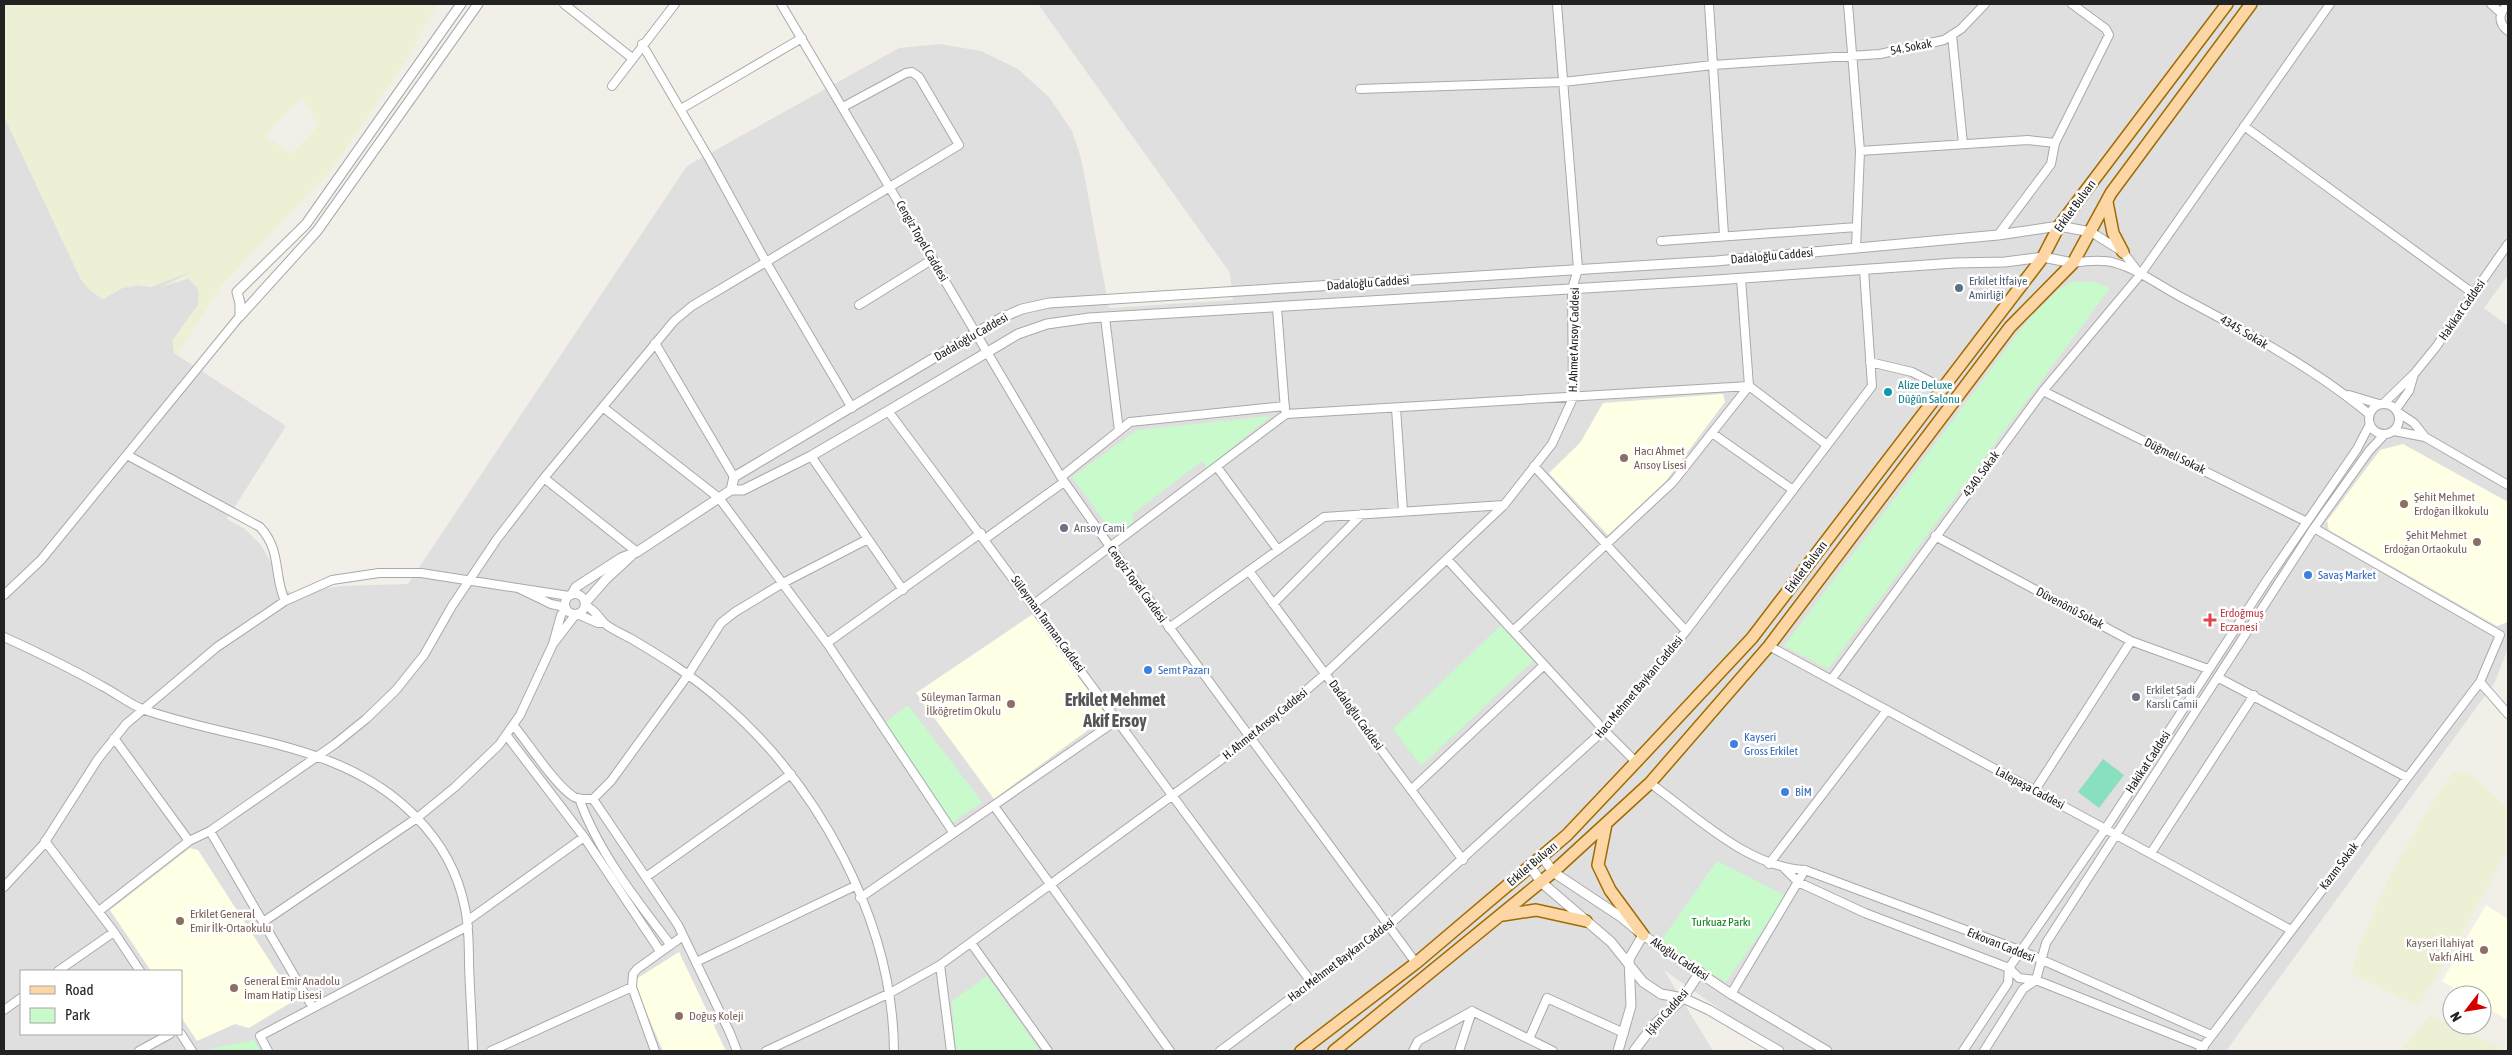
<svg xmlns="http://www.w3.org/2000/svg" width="2512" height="1055" font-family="'Asap Condensed',sans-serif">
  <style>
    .residential { fill: #e0dfdf; fill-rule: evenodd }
    .education { fill: #ffffe5 }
    .farmland { fill: #eef0d5; fill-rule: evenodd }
    .park { fill: #c8facc }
    .pitch { fill: #88e0be }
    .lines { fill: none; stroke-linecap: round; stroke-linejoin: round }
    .minor-casing { stroke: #a9a9a9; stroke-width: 10 }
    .tertiary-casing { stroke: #a9a9a9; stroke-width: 11 }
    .primary-casing { stroke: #a06b00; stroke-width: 14 }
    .minor { stroke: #fff; stroke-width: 8 }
    .tertiary { stroke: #fff; stroke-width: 9 }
    .primary { stroke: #fcd6a4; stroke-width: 11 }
    .service-dot { fill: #5c6f8a; stroke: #fff; stroke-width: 2 }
    .culture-dot { fill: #0f9aa8; stroke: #fff; stroke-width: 2 }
    .education-dot { fill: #8d6e63; stroke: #fff; stroke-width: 2 }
    .worship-dot { fill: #6b7280; stroke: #fff; stroke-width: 2 }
    .shop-dot { fill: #3f7fe0; stroke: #fff; stroke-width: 2 }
    .health-dot { fill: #e0444e; stroke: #fff; stroke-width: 2 }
    .labels { text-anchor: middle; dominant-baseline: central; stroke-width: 5; stroke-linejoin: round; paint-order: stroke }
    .street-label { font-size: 12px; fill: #222; stroke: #fff }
    .service-label { font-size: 12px; fill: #4e5e75; stroke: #fff; text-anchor: start }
    .culture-label { font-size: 12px; fill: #0d838f; stroke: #fff; text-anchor: start }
    .education-label { font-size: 12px; fill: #785e54; stroke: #fff; text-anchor: start }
    .worship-label { font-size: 12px; fill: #5b616d; stroke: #fff; text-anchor: start }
    .shop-label { font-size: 12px; fill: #366cbe; stroke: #fff; text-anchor: start }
    .health-label { font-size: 12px; fill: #be3a42; stroke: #fff; text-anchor: start }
    .park-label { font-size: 12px; fill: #0c8416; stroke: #fff }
    .district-label { font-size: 18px; font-weight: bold; fill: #555; stroke: #fff }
  </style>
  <rect width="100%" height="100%" fill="#f2efe9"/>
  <path class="residential" d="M1038,4H2508V275L2484,308L2508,326V648L2495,682L2226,1051H1779L1664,970L1713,1051H4V116L78,273L91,291L103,299L122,288L138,285L151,287L202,266L174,284L188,278L197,287L200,296L198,305L178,333L174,353L286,426L227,519L245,529L260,544L271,562L282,588L293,593L341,586L408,584L687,166L899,48L940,44L981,51L1018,69L1049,97L1072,131L1081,158L1109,308L1233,300L1230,273ZM21,971H181V1034H21Z"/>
  <path class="education" d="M1723,394L1725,402L1665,482L1608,535L1549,473L1580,443L1603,403Z
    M2403,444L2508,502V622L2497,626L2329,530L2327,521L2380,450Z
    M1033,614L1107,716L994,799L916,693Z
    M190,848L198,850L295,1000L249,1028L235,1024L197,1041L181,1017V971H151L110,910Z
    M2486,905L2508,919V1020L2482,1005V995H2465L2442,981Z
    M679,952L726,1051H663L633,981Z"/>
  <path class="farmland" d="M4,4H437L407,60L330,172L220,287L177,356L173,349V340L198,305L199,291L195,283L188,278L161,287L195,270L151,287L138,285L122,288L103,299L91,291L81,280L4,116ZM302,98L318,126L292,153L265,135Z
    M2457,771L2470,774L2508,808V849L2453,950L2418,1006L2351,974L2360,943L2394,867L2434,799L2451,775Z
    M2430,1015L2508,1051H2400Z"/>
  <path class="park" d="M2072,282H2094L2110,288L1828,669L1784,646L2027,321L2059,289Z
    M1271,416L1207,468L1202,461L1133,514V522L1115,536L1072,477L1137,430Z
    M1501,625L1533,661L1421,766L1393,729Z
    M908,705L982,802L949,825L878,728Z
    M1717,861L1786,896L1726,982L1661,941Z
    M987,976L1040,1051H956L952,1001Z
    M254,1040L260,1051H202Z"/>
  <path class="pitch" d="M2103,759L2124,775L2099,808L2078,792Z"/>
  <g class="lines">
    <defs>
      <path id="minor" d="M564,4L632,58
        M781,4L1061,477L1111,548L1416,963
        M1709,4L1724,235
        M1848,4L1860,151L1856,248
        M2491,4L2500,12
        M2508,4C2499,13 2497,22 2508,31
        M1952,35L1963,144
        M612,86L675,4
        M1360,89L1563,82L1713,65L1880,54L1944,40L1961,29L1985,4
        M843,107L906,73L912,72L919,77L959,145L766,262L852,408
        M681,109L802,38
        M2244,126L2474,294
        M2055,143L2109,35L2106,29L2072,4
        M1860,151L2028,140L2055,143L2051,164L1998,235
        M2091,232L2123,252L2139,273
        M1661,241L1857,227
        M2073,263C2086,261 2102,259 2115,263C2137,269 2159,285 2179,296C2243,330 2314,368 2369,414
        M859,305L933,259
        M1277,308L1285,410
        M1105,317L1119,431
        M655,343L734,477
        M1870,362L1912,372L1943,388
        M2043,391L2307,522
        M2349,395L2379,404
        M2384,403L2414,374L2436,347L2508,244
        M2369 419a15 15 0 1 1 30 0a15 15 0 1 1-30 0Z
        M604,408L719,498L827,643L953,832
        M1396,408L1403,511
        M2396,409L2409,391L2414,374
        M888,411C1031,601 1169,794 1312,983
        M2394,431L2425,437L2414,423L2399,413
        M1712,433L1793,490
        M2425,437L2508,485
        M127,455L260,527C282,551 273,574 285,601
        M811,456L903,590
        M1534,466L1686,631
        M1217,467L1278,550
        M1061,477L1130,422L1285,406
        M544,478L674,321L692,306L766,262L710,160L642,44
        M2314,528L2500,635
        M1935,536L2131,641L2208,669
        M985,539L1064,482
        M1447,559L1604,730L1636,762
        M1249,571L1463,860
        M520,589L551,604L565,607
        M565 604a10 10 0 1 1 20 0a10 10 0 1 1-20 0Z
        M4,595L41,560L240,316
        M1034,604L1286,414L1749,386L1827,445
        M1273,604L1362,514
        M585,605C594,609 598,616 604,623C611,629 622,634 630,638C662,657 693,676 721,701C819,785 893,921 894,1051
        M577,614L598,623H604
        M1169,628L1324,517L1504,505
        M1513,631L1673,482L1749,386L1741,278
        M2500,635L2480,682L2508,714
        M4,637C37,652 70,668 102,686C116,693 130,705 145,710C237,742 343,742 415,816C441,842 458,872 465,908C469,926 469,946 469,964C470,993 472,1022 473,1051
        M827,643L981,533
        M553,644L576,614
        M1769,646L2291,930
        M2219,678L2406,777
        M1831,680L2043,391L2140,275L2330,4
        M514,726C529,744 555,785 574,797C580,800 587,799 593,799L611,781L688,675L721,623L735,612L783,583L868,539
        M507,736L584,837L660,951
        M114,738L189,841
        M1650,783C1696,816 1747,867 1805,870L2022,951L2211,1035
        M1411,790L1544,665
        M2035,790L2131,641
        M579,798C597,850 637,901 670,944
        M593,799L678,925L730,1033L737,1051
        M994,806L1170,1051
        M210,831L313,1008
        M45,841L114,932L140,971
        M2151,853L2254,695
        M1769,864L1887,710
        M1785,869L1798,882L1865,913L2009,968L2019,978L2036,980L2204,1047
        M646,877L791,774
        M4,887L43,845L98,759L126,724L217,647L285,601L332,580L379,573H421L569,596
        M860,898L1117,720
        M99,911L189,841L210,831L335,744L366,719L396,690L424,655L452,606L497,539L544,478L637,552
        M467,921L584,837
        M263,922L417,818L455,787L499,745L520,715L553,644L561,615L566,608
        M971,943L1048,1051
        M696,962L855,886
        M940,965L951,1051
        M58,971L114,932
        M632,987L633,974L637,969L683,936
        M1731,994L1805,870
        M4,1010L21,998
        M1472,1011L1553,1051
        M181,1034L192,1051
        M1529,1039L1547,998L1624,1033
        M139,1051L170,1034
        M268,1051L260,1036L468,926
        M491,1051L632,987L655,1051
        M766,1051L890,993L940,965L1251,738L1325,674L1504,505L1552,444L1573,398L1572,289L1578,269L1557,4
        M1220,1051L1388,926L1604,730L1686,631L1872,386L1864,270
        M1413,1051L1418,1041L1472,1011
        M1459,1051L1472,1011
        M1963,1051L2008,983L2009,968L2106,828L2267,580L2357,449L2370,424
        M1984,1051L2023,989L2036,980L2046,943L2314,528L2369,451L2385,434
        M2200,1051L2480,682"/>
      <path id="tertiary" d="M240,316L317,231L478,4
        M240,316V303L237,292L306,224L461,4
        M731,490L734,477L1001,318L1022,309L1049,303L1716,261L1998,235L2059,226L2091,232
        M572,594L576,587L621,558L637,552L731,490H743L811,456L888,411L1018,334L1047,324L1089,318L1701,281L1955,263L2005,262L2043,257L2073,263
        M585,603L606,579L631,556
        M1542,856L1553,872L1621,917L1643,935L1731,994L1827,1051
        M1530,866L1541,882L1611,942L1643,982L1661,994L1683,998L1709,1010L1779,1051
        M1618,1051L1631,1006L1629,959L1643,935
        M1634,1051L1652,1027L1683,998L1700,972"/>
      <path id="primary" d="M2107,202L2113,233L2123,252
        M1606,824L1598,865L1610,890L1643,935
        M1503,915L1536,910L1586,921
        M1301,1051L1416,963L1567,835L1636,762L1752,638L2043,257L2059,226L2227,4
        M1334,1051L1553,872L1650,783L1769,646L2010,327L2073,263L2111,193L2251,4"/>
    </defs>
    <use href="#minor" class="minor-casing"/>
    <use href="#tertiary" class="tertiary-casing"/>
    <use href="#primary" class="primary-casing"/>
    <use href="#minor" class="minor"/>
    <use href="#tertiary" class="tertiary"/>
    <use href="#primary" class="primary"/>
  </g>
  <circle class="service-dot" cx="1959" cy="288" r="5"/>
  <circle class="culture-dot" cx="1888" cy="392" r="5"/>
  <g class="education-dot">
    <circle cx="1624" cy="458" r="5"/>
    <circle cx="2404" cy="504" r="5"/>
    <circle cx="2477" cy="542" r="5"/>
    <circle cx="1011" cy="704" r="5"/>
    <circle cx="180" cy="921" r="5"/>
    <circle cx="2484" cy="950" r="5"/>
    <circle cx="234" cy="988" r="5"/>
    <circle cx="679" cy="1016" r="5"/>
  </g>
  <g class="worship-dot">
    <circle cx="1064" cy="528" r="5"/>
    <circle cx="2136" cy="697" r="5"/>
  </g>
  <g class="shop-dot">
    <circle cx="2308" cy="575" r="5"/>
    <circle cx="1148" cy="670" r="5"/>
    <circle cx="1734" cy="744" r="5"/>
    <circle cx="1785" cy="792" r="5"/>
  </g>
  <path class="health-dot" d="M2207.5 612.5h5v5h5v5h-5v5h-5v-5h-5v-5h5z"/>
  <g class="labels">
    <g class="street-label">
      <text transform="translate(1911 47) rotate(-11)">54. Sokak</text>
      <text transform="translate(2075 206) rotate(-54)">Erkilet Bulvarı</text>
      <text transform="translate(922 241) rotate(60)">Cengiz Topel Caddesi</text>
      <text transform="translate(1772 256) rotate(-5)">Dadaloğlu Caddesi</text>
      <text transform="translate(1368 283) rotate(-4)">Dadaloğlu Caddesi</text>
      <text transform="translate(2462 310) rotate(-55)">Hakikat Caddesi</text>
      <text transform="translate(2244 332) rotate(31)">4345. Sokak</text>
      <text transform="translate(971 337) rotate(-30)">Dadaloğlu Caddesi</text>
      <text transform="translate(1574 340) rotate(-89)">H. Ahmet Arısoy Caddesi</text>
      <text transform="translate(2175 456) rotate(26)">Düğmeli Sokak</text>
      <text transform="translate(1981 474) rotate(-54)">4340. Sokak</text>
      <text transform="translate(1806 567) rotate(-53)">Erkilet Bulvarı</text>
      <text transform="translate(1137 584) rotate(54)">Cengiz Topel Caddesi</text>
      <text transform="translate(2070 608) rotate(28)">Düvenönü Sokak</text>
      <text transform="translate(1048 624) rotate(54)">Süleyman Tarman Caddesi</text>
      <text transform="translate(1639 687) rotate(-50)">Hacı Mehmet Baykan Caddesi</text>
      <text transform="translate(1356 715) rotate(54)">Dadaloğlu Caddesi</text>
      <text transform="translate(1265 724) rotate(-39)">H. Ahmet Arısoy Caddesi</text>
      <text transform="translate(2148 762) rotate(-57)">Hakikat Caddesi</text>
      <text transform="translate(2030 788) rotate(28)">Lalepaşa Caddesi</text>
      <text transform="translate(1532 864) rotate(-40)">Erkilet Bulvarı</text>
      <text transform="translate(2339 866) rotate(-53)">Kazım Sokak</text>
      <text transform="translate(2001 945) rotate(22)">Erkovan Caddesi</text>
      <text transform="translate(1680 959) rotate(34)">Akoğlu Caddesi</text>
      <text transform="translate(1341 960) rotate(-37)">Hacı Mehmet Baykan Caddesi</text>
      <text transform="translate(1667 1012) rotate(-48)">Işkın Caddesi</text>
    </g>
    <g class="service-label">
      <text x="1969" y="281">Erkilet İtfaiye<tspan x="1969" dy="14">Amirliği</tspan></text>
    </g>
    <g class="culture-label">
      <text x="1898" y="385">Alize Deluxe<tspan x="1898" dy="14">Düğün Salonu</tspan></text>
    </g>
    <g class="education-label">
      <text x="1634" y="451">Hacı Ahmet<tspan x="1634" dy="14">Arısoy Lisesi</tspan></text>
      <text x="2414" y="497">Şehit Mehmet<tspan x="2414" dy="14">Erdoğan İlkokulu</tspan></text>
      <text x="2467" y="535" text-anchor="end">Şehit Mehmet<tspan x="2467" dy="14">Erdoğan Ortaokulu</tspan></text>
      <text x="1001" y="697" text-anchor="end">Süleyman Tarman<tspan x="1001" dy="14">İlköğretim Okulu</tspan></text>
      <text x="190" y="914">Erkilet General<tspan x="190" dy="14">Emir İlk-Ortaokulu</tspan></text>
      <text x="2474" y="943" text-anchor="end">Kayseri İlahiyat<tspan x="2474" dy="14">Vakfı AİHL</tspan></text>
      <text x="244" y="981">General Emir Anadolu<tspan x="244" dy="14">İmam Hatip Lisesi</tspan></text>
      <text x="689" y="1016">Doğuş Koleji</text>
    </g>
    <g class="worship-label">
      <text x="1074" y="528">Arısoy Cami</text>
      <text x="2146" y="690">Erkilet Şadi<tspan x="2146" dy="14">Karslı Camii</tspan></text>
    </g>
    <g class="shop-label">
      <text x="2318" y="575">Savaş Market</text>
      <text x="1158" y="670">Semt Pazarı</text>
      <text x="1744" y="737">Kayseri<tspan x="1744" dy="14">Gross Erkilet</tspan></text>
      <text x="1795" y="792">BİM</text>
    </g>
    <g class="health-label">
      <text x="2220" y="613">Erdoğmuş<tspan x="2220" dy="14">Eczanesi</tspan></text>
    </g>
    <g class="park-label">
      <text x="1721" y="922">Turkuaz Parkı</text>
    </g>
    <g class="district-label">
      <text x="1115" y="699">Erkilet Mehmet<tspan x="1115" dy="21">Akif Ersoy</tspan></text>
    </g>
  </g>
  <rect width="2512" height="1055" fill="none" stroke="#222222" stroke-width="10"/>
  <rect x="20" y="970" width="162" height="65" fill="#ffffff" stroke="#a7a7a7"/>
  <rect x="30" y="986" width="25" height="8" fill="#fcd6a4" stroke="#a7a7a7"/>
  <text x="65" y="995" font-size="15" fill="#222222">Road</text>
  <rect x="30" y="1008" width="25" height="15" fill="#c8facc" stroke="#a7a7a7"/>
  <text x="65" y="1020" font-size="15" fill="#222222">Park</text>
  <g transform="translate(2467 1010) rotate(239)"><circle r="24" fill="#ffffff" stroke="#a7a7a7"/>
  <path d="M0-4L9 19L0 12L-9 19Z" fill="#d40000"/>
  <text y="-8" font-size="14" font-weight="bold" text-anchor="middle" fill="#222222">N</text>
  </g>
</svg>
